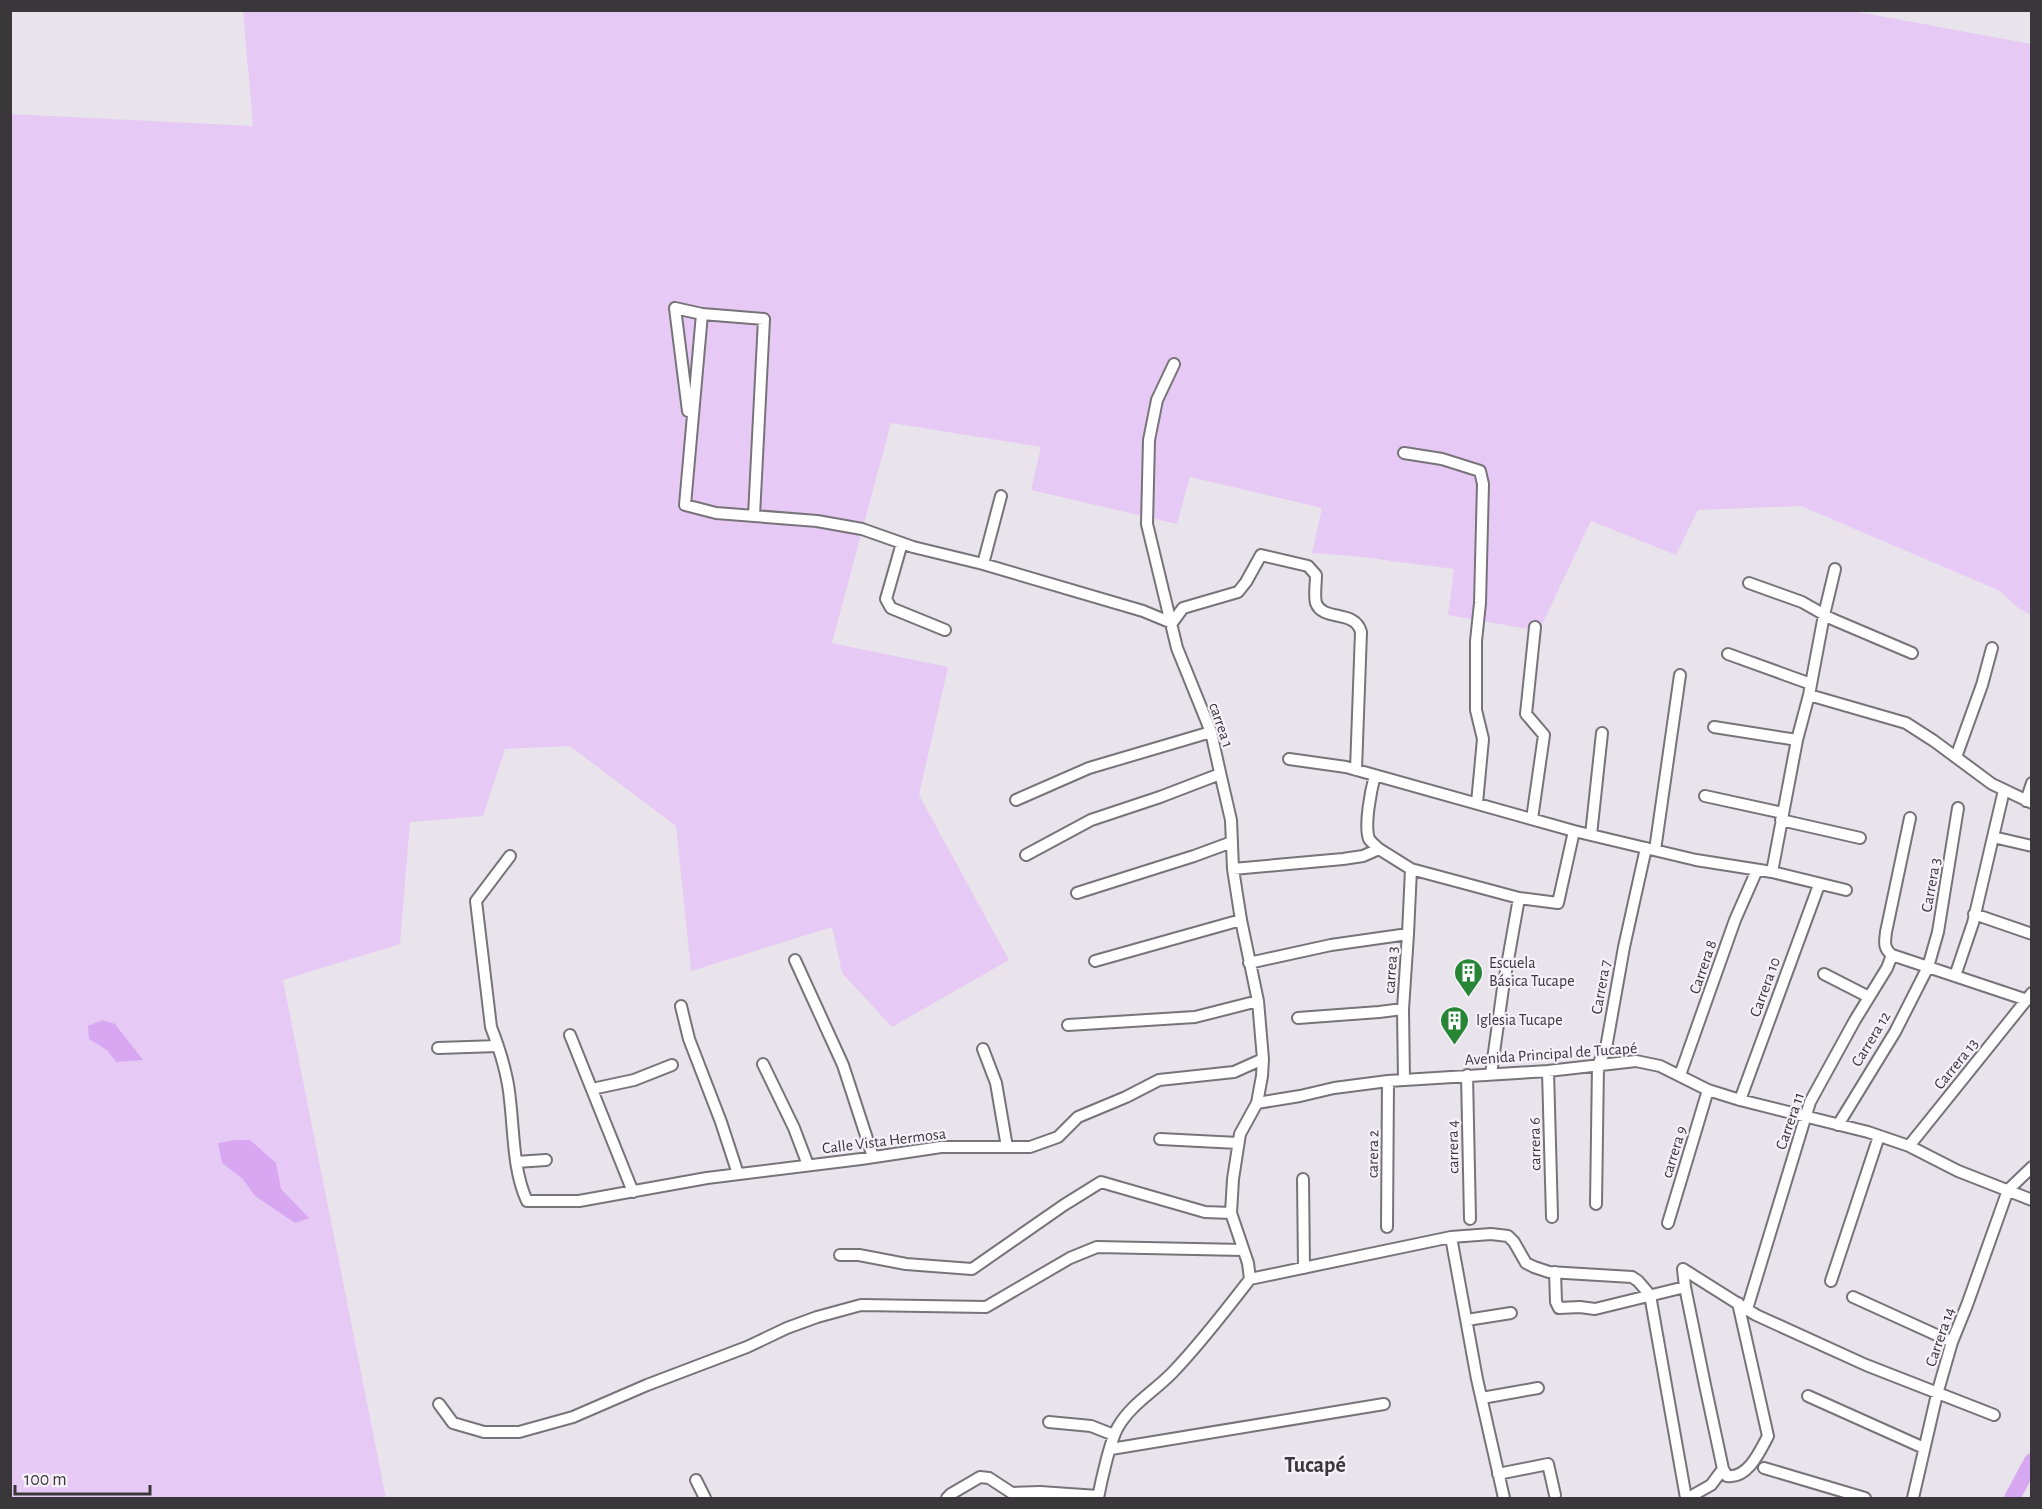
<svg xmlns="http://www.w3.org/2000/svg" width="2042" height="1509" font-family="'Alegreya Sans',sans-serif">
  <style>
    .green { fill: #e6caf5 }
    .water { fill: #d8a7f1 }
    .lines { fill: none; stroke-linecap: round; stroke-linejoin: round }
    .river { stroke: #d8a7f1; stroke-width: 16 }
    .street-casing { stroke: #777379; stroke-width: 14 }
    .street { stroke: #fff; stroke-width: 10 }
    .labels { text-anchor: middle; dominant-baseline: central; stroke-width: 4.5; stroke-linejoin: round; paint-order: stroke }
    .street-label { font-size: 16px; fill: #39373a; stroke: #f6f1f8 }
    .poi-label { font-size: 16px; fill: #39373a; stroke: #f6f1f8; text-anchor: start }
    .district-label { font-size: 22px; font-weight: bold; fill: #39373a; stroke: #f6f1f8 }
  </style>
  <rect width="100%" height="100%" fill="#e9e4eb"/>
  <path class="green" d="M243,10H1848L2031,44V615L2017,607L2000,591L1801,506L1698,510L1676,555L1591,521L1539,631L1448,615L1454,569L1353,556L1312,553L1322,508L1190,477L1177,524L1031,490L1041,447L891,423L832,643L948,667L919,795L1009,960L892,1027L842,973L832,927L691,971L676,826L570,746L505,749L483,816L410,822L400,944L283,980L386,1498H11L10,114L253,126Z"/>
  <path class="water" d="M103,1020L115,1024L143,1060L116,1062L107,1050L89,1039L88,1026Z
    M235,1140H250L276,1163L281,1189L309,1218L295,1223L255,1196L243,1179L222,1163L218,1143Z"/>
  <g class="lines">
    <path class="river" d="M2012,1498L2032,1461"/>
    <defs>
      <path id="street" d="M688,411L675,308L702,314
        M1404,453L1442,459L1480,471L1483,484L1480,603L1476,641V710L1483,739L1477,803
        M754,516L764,319L702,314L685,505L716,513L817,521L862,529L913,547L983,564L1143,611L1172,623L1183,608L1238,592L1246,582L1261,555L1308,566L1316,575C1316,583 1314,596 1316,603C1323,622 1355,609 1361,632L1356,770
        M902,543L886,599L891,608L945,630
        M983,564L1001,496
        M1749,583L1802,602L1832,619L1912,653
        M1728,654L1811,684
        M1809,695L1906,723L1934,741L1992,784L2032,803
        M1714,727L1797,740
        M1956,757L1982,685L1992,648
        M1289,759L1346,767L1574,831L1696,860L1772,872L1846,890
        M1375,775C1371,790 1364,825 1369,839C1371,842 1376,846 1379,849
        M1705,796L1783,813
        M1016,800L1089,768L1211,732
        M2026,801L2032,783
        M1910,818L1886,932C1885,942 1883,948 1892,955L2027,1000
        M1532,819L1544,735L1526,714L1535,627
        M1781,820L1860,838
        M1591,835L1602,733
        M1993,837L2032,846
        M1655,850L1680,675
        M1026,855L1091,820L1160,797L1220,774
        M510,856L476,901L491,1027C500,1050 508,1076 510,1100C514,1133 513,1171 527,1201H579L707,1178L861,1159L941,1147H1030L1058,1137L1078,1117L1126,1097L1159,1080L1234,1072L1263,1059
        M1233,869L1343,859L1363,856L1379,849L1411,869L1519,898L1558,903L1574,831
        M1772,872L1797,740L1809,695L1824,615L1835,569
        M1077,893L1194,856L1232,842
        M1974,914L2032,934
        M795,960L843,1065L873,1157
        M1095,961L1241,920
        M1249,963L1331,945L1408,934L1411,869
        M1824,974L1869,997
        M1955,976L1973,923L2004,790
        M681,1006L689,1039L721,1122L738,1174
        M1403,1009L1408,934
        M1298,1018L1379,1012L1403,1009L1404,1080
        M1068,1025L1195,1017L1258,1001
        M570,1035L633,1192
        M438,1048L498,1046
        M983,1049L996,1083L1007,1147
        M763,1064L794,1128L808,1165
        M1548,1071L1552,1217
        M1491,1074L1503,988L1519,898
        M1467,1075L1470,1219
        M1680,1075L1735,920L1757,870
        M592,1089L634,1080L672,1065
        M1740,1100L1819,885
        M1257,1103L1300,1096L1334,1088L1388,1081L1548,1071L1636,1061L1660,1066L1708,1090L1740,1100L1868,1132L1909,1146L1958,1171L2032,1200
        M1838,1125L1895,1032L1928,967L1938,932L1958,808
        M1160,1139L1238,1143
        M1909,1146L2032,993
        M516,1162L546,1160
        M1303,1179L1304,1268
        M1596,1204L1598,1065L1606,1048L1624,947L1646,848
        M1668,1223L1708,1090
        M1387,1227L1388,1081
        M1451,1237L1491,1234L1508,1236L1514,1242L1526,1263L1534,1267L1549,1272L1632,1277L1638,1281L1650,1295L1686,1498
        M840,1255H859L906,1264L972,1269L1064,1205L1101,1182L1205,1212L1231,1213
        M1683,1269L1685,1287L1705,1385L1723,1469L1727,1476C1748,1479 1760,1451 1768,1436L1738,1303
        M1683,1269L1756,1315L1866,1365L1994,1415
        M1555,1272L1556,1302L1559,1308L1580,1307L1595,1309L1685,1287
        M1250,1279L1451,1237L1477,1379L1504,1498
        M1831,1281L1879,1136
        M1853,1297L1952,1342
        M1747,1309L1810,1102L1855,1020L1887,968L1892,955
        M1467,1320L1511,1313
        M1808,1396L1924,1448
        M1482,1398L1538,1388
        M439,1404L453,1423L484,1432H519L573,1417L647,1385L747,1347L787,1328L817,1317L861,1305L986,1307L1070,1258L1097,1247L1243,1250
        M1049,1422L1091,1426L1114,1435
        M1111,1449L1384,1404
        M1764,1468L1865,1498
        M1498,1474L1548,1464L1555,1495
        M696,1480L705,1498
        M947,1498L951,1494L980,1477L989,1478L1012,1493L1040,1492L1098,1496
        M1098,1498C1101,1482 1110,1441 1118,1427C1131,1404 1155,1391 1173,1372C1200,1344 1226,1310 1250,1279L1248,1263L1231,1213L1233,1179L1240,1134L1257,1103L1262,1076L1263,1059L1258,1001L1241,920L1233,869L1231,820L1221,777L1211,732L1177,648L1147,524L1149,440L1157,400L1174,364
        M1688,1498L1711,1485L1723,1469
        M1913,1498L1937,1394L1952,1342L1967,1305L2008,1190L2032,1167"/>
    </defs>
    <use href="#street" class="street-casing"/>
    <use href="#street" class="street"/>
  </g>
  <defs>
    <symbol id="building-pin" viewBox="-11 -11 22 30"><path d="M0 17L-7.5 6A9.5 9.5 0 1 1 7.5 6Z" fill="#278536" stroke="#f6f1f8"/><path d="M-4-6H4V6H1V3H-1V6H-4ZM-2.5-4.3h1.7v1.8h-1.7ZM.8-4.3h1.7v1.8H.8ZM-2.5-1h1.7V.8h-1.7ZM.8-1h1.7V.8H.8Z" fill="#fff"/></symbol>
  </defs>
  <g fill-rule="evenodd">
    <use href="#building-pin" x="1452" y="956" width="33" height="45"/>
    <use href="#building-pin" x="1438" y="1004" width="33" height="45"/>
  </g>
  <g class="labels">
    <g class="street-label">
      <text transform="translate(1221 725) rotate(71)">carrea 1</text>
      <text transform="translate(1931 885) rotate(-80)">Carrera 3</text>
      <text transform="translate(1703 967) rotate(-71)">Carrera 8</text>
      <text transform="translate(1391 970) rotate(-86)">carrea 3</text>
      <text transform="translate(1601 987) rotate(-80)">Carrera 7</text>
      <text transform="translate(1765 987) rotate(-70)">Carrera 10</text>
      <text transform="translate(1871 1039) rotate(-59)">Carrera 12</text>
      <text transform="translate(1551 1054) rotate(-4)">Avenida Principal de Tucapé</text>
      <text transform="translate(1956 1064) rotate(-51)">Carrera 13</text>
      <text transform="translate(1790 1121) rotate(-71)">Carrera 11</text>
      <text transform="translate(884 1141) rotate(-7)">Calle Vista Hermosa</text>
      <text transform="translate(1535 1144) rotate(-91)">carrera 6</text>
      <text transform="translate(1453 1147) rotate(-91)">carrera 4</text>
      <text transform="translate(1674 1152) rotate(-73)">carrera 9</text>
      <text transform="translate(1373 1154) rotate(-89)">carera 2</text>
      <text transform="translate(1940 1337) rotate(-71)">Carrera 14</text>
    </g>
    <g class="poi-label">
      <text x="1489" y="963">Escuela<tspan x="1489" dy="18">Básica Tucape</tspan></text>
      <text x="1476" y="1020">Iglesia Tucape</text>
    </g>
    <g class="district-label">
      <text x="1315" y="1465">Tucapé</text>
    </g>
  </g>
  <rect width="2042" height="1509" fill="none" stroke="#39373a" stroke-width="24"/>
  <path d="M15 1485v9h135v-9" fill="none" stroke="#39373a" stroke-width="3"/>
  <text x="24" y="1485" font-size="18" fill="#39373a" stroke="#f6f1f8" stroke-width="4.5" paint-order="stroke">100 m</text>
</svg>
